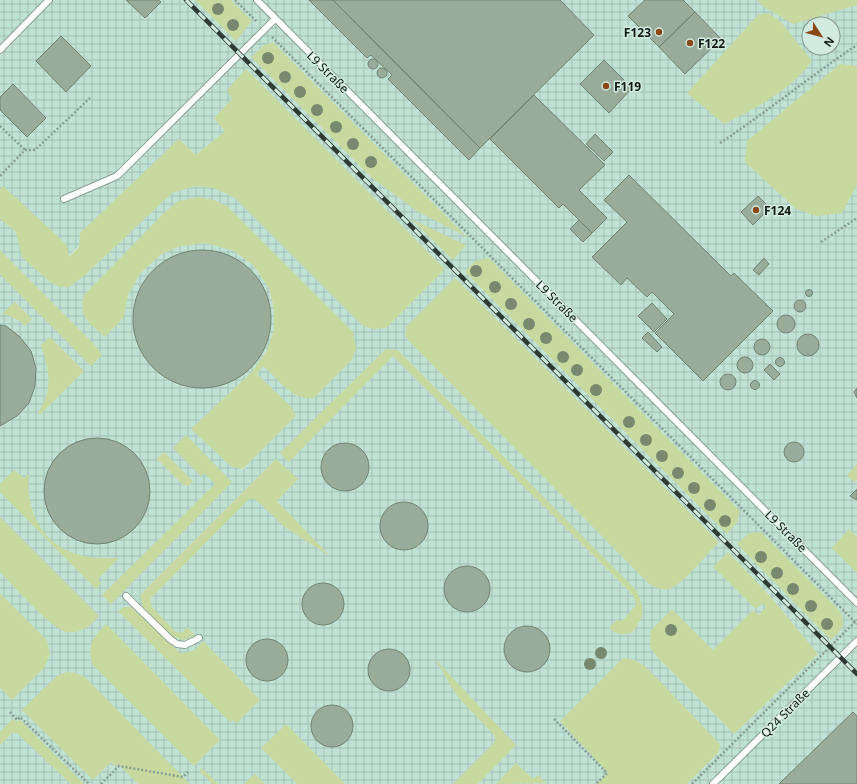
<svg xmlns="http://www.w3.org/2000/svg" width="857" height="784" font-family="'Noto Sans',sans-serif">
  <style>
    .industrial { fill: url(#industrial-grid); fill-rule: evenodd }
    .green { fill: #c7d99e }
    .building { fill: #99ab99; stroke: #728372 }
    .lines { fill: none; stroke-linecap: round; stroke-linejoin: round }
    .lane-casing { stroke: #879f95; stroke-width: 8 }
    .path { stroke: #8a9e96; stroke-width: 2.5; stroke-dasharray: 2 2; stroke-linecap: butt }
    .lane { stroke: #fff; stroke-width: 6 }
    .rail-casing { stroke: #2e3a35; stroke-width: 4.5 }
    .rail { stroke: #d1ebe0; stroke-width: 3; stroke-dasharray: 9; stroke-linecap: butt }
    .tree { fill: #78896f }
    .poi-dot { fill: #8b4817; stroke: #d1ebe0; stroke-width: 1.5 }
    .labels { text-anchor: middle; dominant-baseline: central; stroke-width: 3; stroke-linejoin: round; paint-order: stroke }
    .poi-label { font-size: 12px; font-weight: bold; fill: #101a16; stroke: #d1ebe0; text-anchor: start }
    .street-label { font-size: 12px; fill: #101a16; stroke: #d1ebe0 }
  </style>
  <defs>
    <pattern id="industrial-grid" width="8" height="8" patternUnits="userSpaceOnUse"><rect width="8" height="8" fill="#bfe2d4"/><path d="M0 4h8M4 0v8" fill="none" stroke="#a3c1b5"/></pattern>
  </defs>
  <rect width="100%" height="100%" fill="#d1ebe0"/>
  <path class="industrial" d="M0,0H857V784H687L719,752L609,773L598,784H0ZM809,24H833V48H809ZM273,42L465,235L251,57L265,45ZM232,99L363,326L234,197L214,188L195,186L172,193L85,275L68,257L180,140L196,155L225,131L214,118ZM214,200L227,207L353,332L297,397L263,366L257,374L290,407L244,469L232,467L191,429L252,372L267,350L274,330V309L269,288L253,265L234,251L206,243L180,246L160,255L140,274L128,295L165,212ZM416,221L440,234L465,245L453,259ZM454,279L455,278L679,584L670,589H663L647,582L407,339L405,334L407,326ZM398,350L636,590L639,624L610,628L617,620L621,622L637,604L634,596L393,356L289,461L280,453ZM728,553L770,596L818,654L734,734L658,658L650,647L713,650L753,610L758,615L767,607L763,603L756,609Z"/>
  <path class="green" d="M195,0H231L252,21L236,41Z
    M757,0H857V5L793,24L764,7Z
    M769,13L781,22L812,61C790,91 757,107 724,124L687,93L758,15Z
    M273,42L467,237L417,211L371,177L251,57L265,45Z
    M840,64L857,66V185L842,213L817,216L796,209L745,162L747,141Z
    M246,69L445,269L386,328L374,329L363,326L234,197L214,188L195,186L172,193L85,275L69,287H59L50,282L22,257L16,232L0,219V189L3,186L67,245L69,257L79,247L80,233L179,139L196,155L225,131L214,118L232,99L227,90Z
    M198,197L214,200L227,206L353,332L356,348L352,360L314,398C291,401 279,379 263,366L257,374L291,407L296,416L243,469L232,467L191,429L252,372L267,350L274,330V309L269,288L253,265L234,251L206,243L180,246L160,255L140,274L128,295L124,317L105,337C89,322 78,318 84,295L165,212L179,201Z
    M411,219L466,245L453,260Z
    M0,250L95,345L102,355L91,366L0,274Z
    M489,258L740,511L737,522L727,534L465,272L475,261Z
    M455,278L719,542C709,552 682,585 670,589C662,591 653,587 647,582L407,339L405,334L407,326Z
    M15,302L32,319L25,326L20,321L3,313Z
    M50,337L84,371L40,415L38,413C54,389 49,371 41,345Z
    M386,349L398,350L636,590C645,608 645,616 632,633C622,635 617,635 609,628L617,620L622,621L636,605L634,596L393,356L289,462L280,453Z
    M186,435L232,482L111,604L102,595L215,484L204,473L201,476L173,448Z
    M164,452L193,481L189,486L183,485L157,459Z
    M276,459L298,479L277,501L330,556L286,528L255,499H249L151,598V606L176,632L182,633L187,627L195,635L184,640L171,636L143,608L140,595Z
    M857,464V479L854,482L847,475Z
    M14,470L24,478L29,474C25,513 44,549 85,556C96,559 108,558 119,558L98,579L101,583L96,589L0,492V484Z
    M0,517L99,616C91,625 81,634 67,632C52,630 13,585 0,572Z
    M849,529L857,537V573L832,548Z
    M761,532L838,609C848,625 843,628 831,640L737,544L749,533Z
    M728,552L770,596L818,654L734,734L658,658L650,647L651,630L672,609L713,650L753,610L759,615L766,607L763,603L756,609L713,567Z
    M0,593L47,640L50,654L44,668L12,700L0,688Z
    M124,607H131L181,654L195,650L203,641L260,700L237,723L233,720L230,722L118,611Z
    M106,624L220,740L194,766L92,664C88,643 92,639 106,624Z
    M623,658L635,660L645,666L720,744L719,752L687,784H598L608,773L560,721Z
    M435,659L516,745L478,784H453L495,742V736L457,696Z
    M67,672L76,673L85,677L190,784H138L118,764L115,766L111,762L93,780L22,710L58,675Z
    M13,719L17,722L20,720L84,784H71L17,733H12L0,745V732Z
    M286,724L345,784H297L261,748Z
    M516,763L533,779L538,775L546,783L496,784Z
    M202,768L218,784H213L199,771Z
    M255,774L265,784H244Z"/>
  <path class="building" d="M126,0H158L161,2L145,18Z
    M309,0H333L480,148L469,160L388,79L392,75L371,55L367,58Z
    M333,0H560L594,35L480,148Z
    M645,0H683L695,12L659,47L628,16Z
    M695,12L721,39L685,74L659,47Z
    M61,36L91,66L66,92L36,61Z
    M368 64a5 5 0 1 1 10 0a5 5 0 1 1-10 0Z
    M604,60L632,88L609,113L580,84Z
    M377 73a5 5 0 1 1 10 0a5 5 0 1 1-10 0Z
    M13,84L46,118L27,137L0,110V97Z
    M534,95L605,165L579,190L607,218L592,233L563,204L559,208L490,139Z
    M595,134L613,152L604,161L586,144Z
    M629,175L731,276L734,273L773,311L703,381L655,333L674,314L652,292L647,297L627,278L621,285L592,257L627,222L604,200Z
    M758,196L770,208L753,225L741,212Z
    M579,220L592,233L583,242L570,229Z
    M133 319a69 69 0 1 1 138 0a69 69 0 1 1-138 0Z
    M764,258L769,264L759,275L753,270Z
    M805.5 293a3.5 3.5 0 1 1 7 0a3.5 3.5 0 1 1-7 0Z
    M794 306a6 6 0 1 1 12 0a6 6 0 1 1-12 0Z
    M652,303L667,319L654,332L638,316Z
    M777 324a9 9 0 1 1 18 0a9 9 0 1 1-18 0Z
    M0,325L6,326L20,337L31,351L36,368L35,386L29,403L17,416L0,426Z
    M648,332L662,347L657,352L642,338Z
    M797 345a11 11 0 1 1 22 0a11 11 0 1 1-22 0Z
    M754 347a8 8 0 1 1 16 0a8 8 0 1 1-16 0Z
    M737 365a8 8 0 1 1 16 0a8 8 0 1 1-16 0Z
    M775.5 362a4.5 4.5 0 1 1 9 0a4.5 4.5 0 1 1-9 0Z
    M770,364L780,374L774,380L764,370Z
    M720 382a8 8 0 1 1 16 0a8 8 0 1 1-16 0Z
    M750.5 385a4.5 4.5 0 1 1 9 0a4.5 4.5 0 1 1-9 0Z
    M857,388V398L854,392Z
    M44 491a53 53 0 1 1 106 0a53 53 0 1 1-106 0Z
    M784 452a10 10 0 1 1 20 0a10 10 0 1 1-20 0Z
    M321 467a24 24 0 1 1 48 0a24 24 0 1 1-48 0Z
    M857,489V500L850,496Z
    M380 526a24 24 0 1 1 48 0a24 24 0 1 1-48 0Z
    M444 589a23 23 0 1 1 46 0a23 23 0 1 1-46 0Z
    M302 604a21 21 0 1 1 42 0a21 21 0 1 1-42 0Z
    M504 649a23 23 0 1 1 46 0a23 23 0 1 1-46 0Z
    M246 660a21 21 0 1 1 42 0a21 21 0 1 1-42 0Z
    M368 670a21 21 0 1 1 42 0a21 21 0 1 1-42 0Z
    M311 726a21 21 0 1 1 42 0a21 21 0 1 1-42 0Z
    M853,712L857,716V784H779Z"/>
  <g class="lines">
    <defs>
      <path id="lane" d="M257,0L857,603
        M0,50L49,0
        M64,199L117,176L275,19
        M126,596L170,639L177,644L185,645L199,638
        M713,784L857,641"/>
    </defs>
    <use href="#lane" class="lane-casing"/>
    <path class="path" d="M235,0L257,22
      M272,37L857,624
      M0,126L25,150
      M720,143C767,112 810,76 857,45
      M0,176L25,150H35L91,97
      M821,242L857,218
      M10,712L17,720L20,717L89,784
      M554,719L607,773L596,784
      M101,784L119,766L183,777L188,772
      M692,784L857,620"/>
    <use href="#lane" class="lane"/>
    <defs>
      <path id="rail" d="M186,0L857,674"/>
    </defs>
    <use href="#rail" class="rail-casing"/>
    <use href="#rail" class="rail"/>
  </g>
  <g class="tree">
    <circle cx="218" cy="9" r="6"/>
    <circle cx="233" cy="25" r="6"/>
    <circle cx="268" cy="58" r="6"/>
    <circle cx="285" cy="77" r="6"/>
    <circle cx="300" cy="92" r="6"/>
    <circle cx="317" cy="110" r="6"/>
    <circle cx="336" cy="127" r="6"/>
    <circle cx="353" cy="144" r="6"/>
    <circle cx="371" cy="162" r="6"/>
    <circle cx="476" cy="271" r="6"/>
    <circle cx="495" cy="287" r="6"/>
    <circle cx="511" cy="304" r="6"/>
    <circle cx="529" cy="324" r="6"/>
    <circle cx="546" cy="338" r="6"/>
    <circle cx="563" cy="357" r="6"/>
    <circle cx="577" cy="370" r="6"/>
    <circle cx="596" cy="390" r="6"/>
    <circle cx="629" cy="422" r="6"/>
    <circle cx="646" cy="440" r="6"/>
    <circle cx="662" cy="456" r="6"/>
    <circle cx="678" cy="473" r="6"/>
    <circle cx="694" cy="488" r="6"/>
    <circle cx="710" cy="505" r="6"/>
    <circle cx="725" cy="521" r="6"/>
    <circle cx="761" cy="557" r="6"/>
    <circle cx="777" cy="573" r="6"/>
    <circle cx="793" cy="589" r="6"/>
    <circle cx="811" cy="606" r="6"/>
    <circle cx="827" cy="624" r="6"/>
    <circle cx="671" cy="630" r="6"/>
    <circle cx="601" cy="653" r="6"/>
    <circle cx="590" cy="664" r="6"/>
  </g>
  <g class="poi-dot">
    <circle cx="659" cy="32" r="4"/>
    <circle cx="690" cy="43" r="4"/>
    <circle cx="606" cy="86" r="4"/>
    <circle cx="756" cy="210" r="4"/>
  </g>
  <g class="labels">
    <g class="poi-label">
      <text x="651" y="32" text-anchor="end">F123</text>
      <text x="698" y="43">F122</text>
      <text x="614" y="86">F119</text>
      <text x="764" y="210">F124</text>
    </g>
    <g class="street-label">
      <text transform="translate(328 72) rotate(45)">L9 Straße</text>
      <text transform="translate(557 301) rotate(45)">L9 Straße</text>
      <text transform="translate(786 531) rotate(45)">L9 Straße</text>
      <text transform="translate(785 713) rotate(-45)">Q24 Straße</text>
    </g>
  </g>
  <g transform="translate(821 36) rotate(126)"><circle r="19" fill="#d1ebe0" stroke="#84978f"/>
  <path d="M0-3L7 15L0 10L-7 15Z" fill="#8b4817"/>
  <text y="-6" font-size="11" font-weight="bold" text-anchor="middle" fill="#101a16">N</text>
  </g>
</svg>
